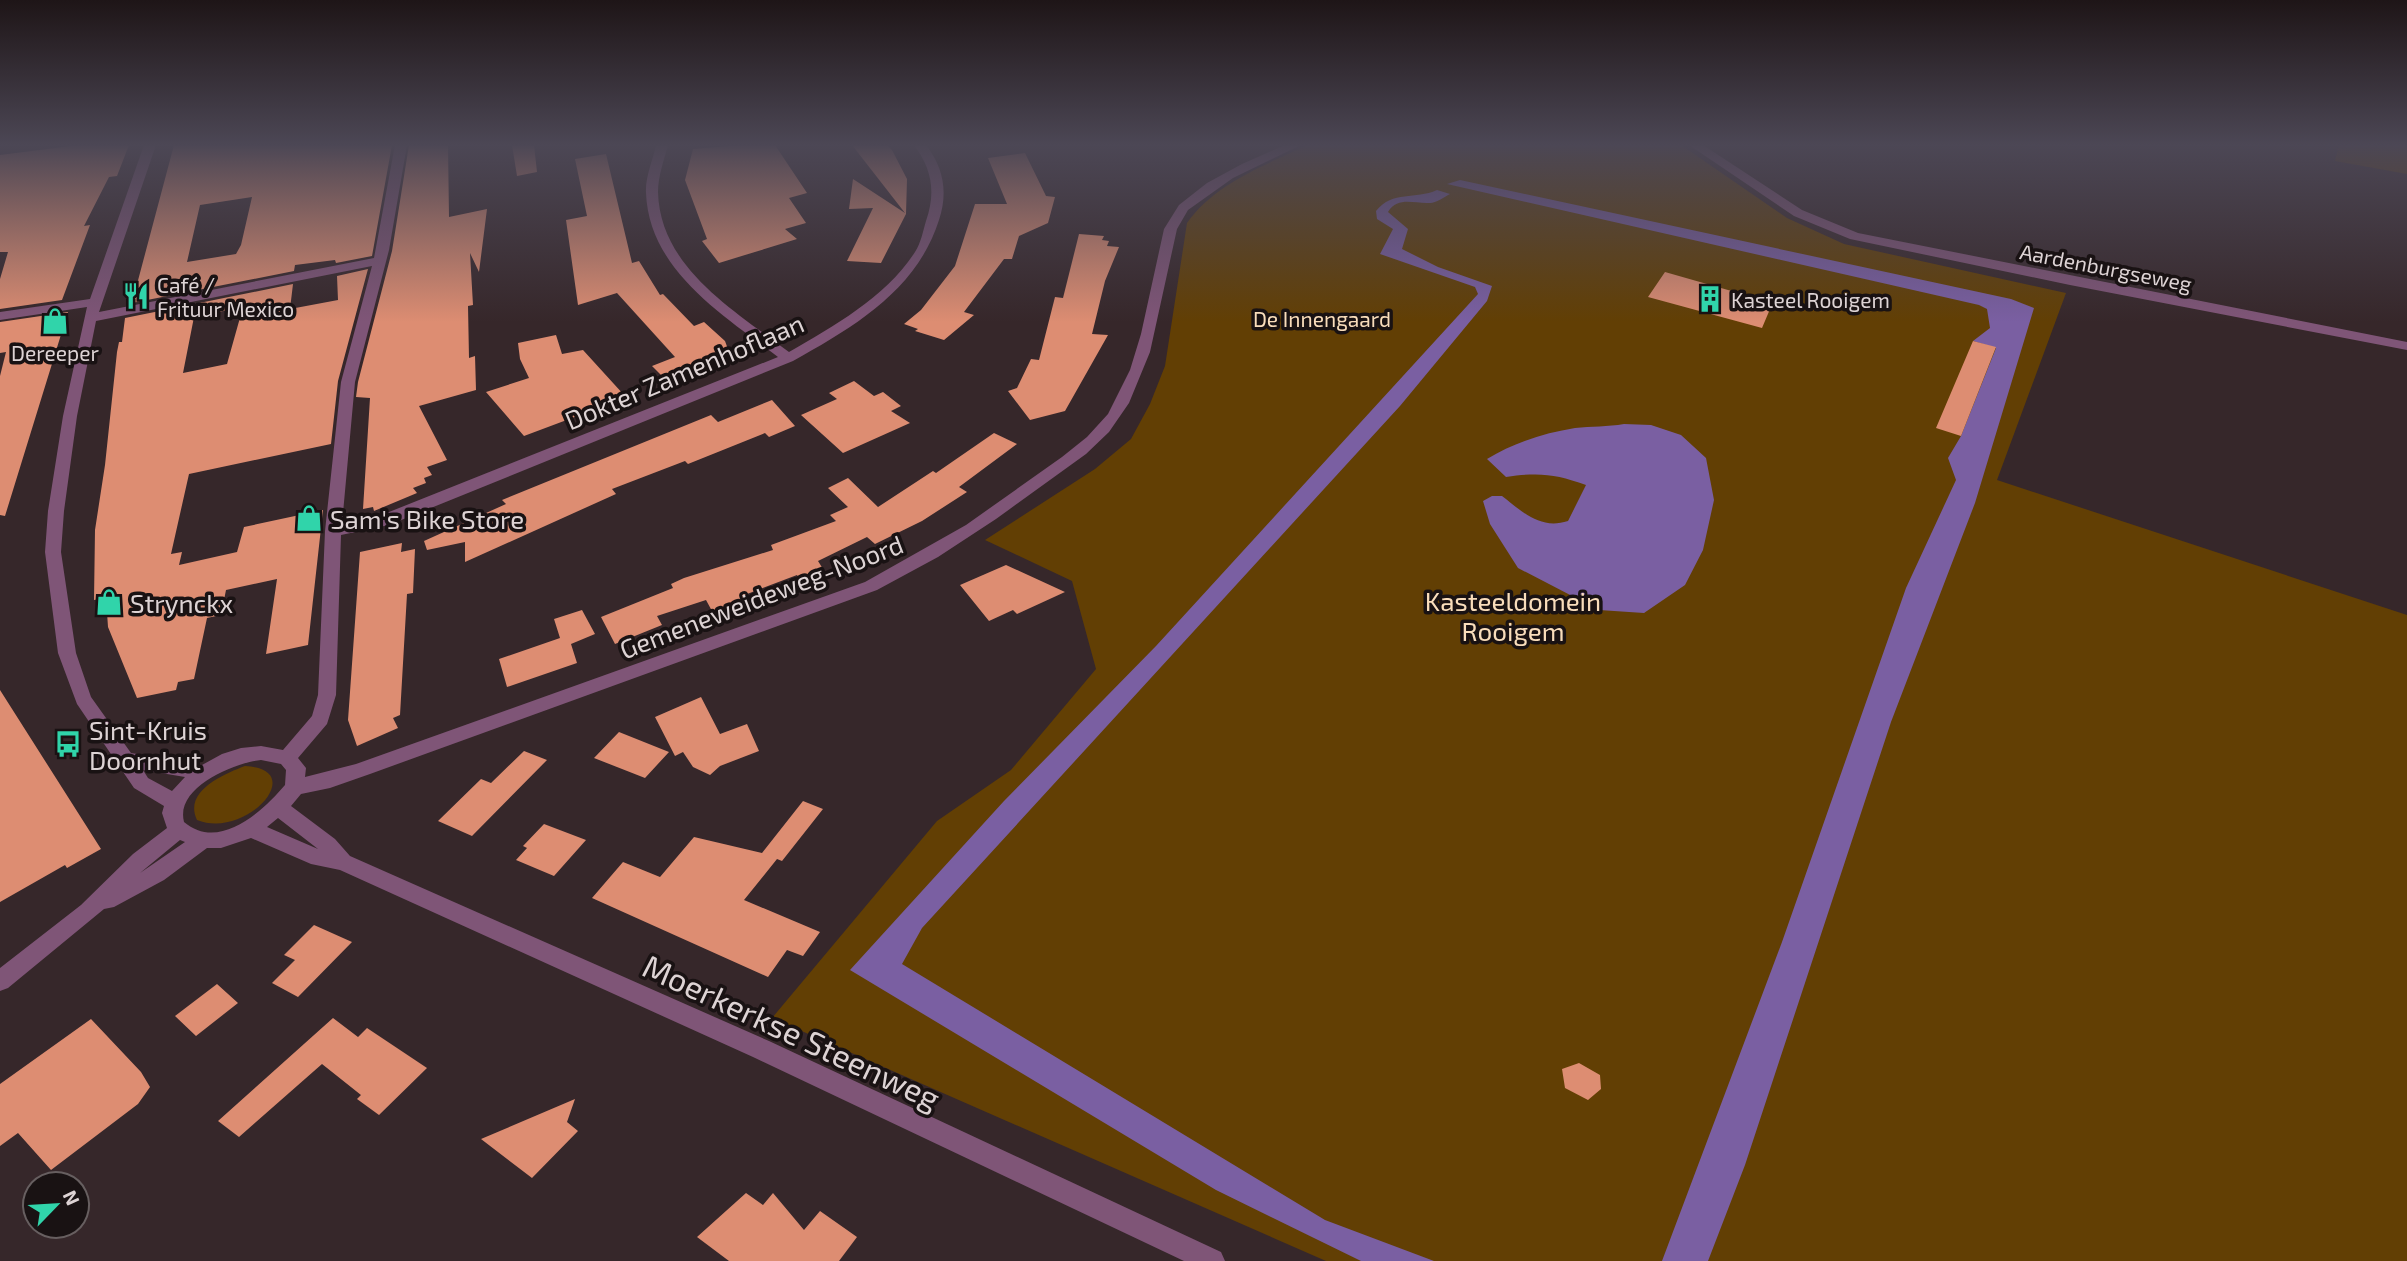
<svg xmlns="http://www.w3.org/2000/svg" width="2407" height="1261" font-family="'Exo 2',sans-serif">
  <style>
    .green { fill: #623f04 }
    .water { fill: #7a5fa2 }
    .building { fill: #dd8d72; fill-rule: evenodd }
    .lines { fill: none; stroke-linecap: round; stroke-linejoin: round }
    .minor { fill: #7f5577; fill-rule: evenodd }
    .labels { text-anchor: middle; dominant-baseline: central; stroke-width: 7; stroke-linejoin: round; paint-order: stroke }
    .far-street-label { font-size: 21px; fill: #ddd3d4; stroke: #191213 }
    .far-poi-label { font-size: 21px; fill: #ddd3d4; stroke: #191213; text-anchor: start }
    .far-park-label { font-size: 21px; fill: #f9ddbb; stroke: #191213 }
    .street-label { font-size: 26px; fill: #ddd3d4; stroke: #191213 }
    .poi-label { font-size: 26px; fill: #ddd3d4; stroke: #191213; text-anchor: start }
    .park-label { font-size: 26px; fill: #f9ddbb; stroke: #191213 }
    .near-street-label { font-size: 32px; fill: #ddd3d4; stroke: #191213 }
  </style>
  <rect width="100%" height="100%" fill="#36272a"/>
  <path class="green" d="M1307,145H1681L1787,218L1844,244L2066,293L1997,480L2407,615V1261H1326L772,1018L937,821L1011,770L1096,669L1072,581L985,540L1095,469L1131,439L1150,404L1165,366L1187,223C1215,183 1264,166 1307,145Z
    M2339,145H2407V174L2335,161Z
    M245,766C310,769 246,840 197,820C183,791 224,774 245,766Z"/>
  <path class="water" d="M1460,180L2011,299L2034,308L1975,503L1891,722L1745,1165L1708,1261H1662L1782,942L1906,588L1956,480L1948,458L1961,436L1996,348L1973,341L1990,328L1987,309L1979,305L1447,184Z
    M1437,190L1450,194C1444,197 1436,203 1430,203C1414,204 1398,196 1388,212L1408,229L1402,249L1438,267L1492,286L1487,301L1400,406L922,928L902,964L1325,1220L1434,1261H1361L1216,1190L850,970L1004,801L1156,646L1478,294L1475,287L1380,254L1393,229L1377,219L1376,211C1393,190 1415,200 1437,190Z
    M1624,424L1651,425L1681,435L1706,458L1714,500L1703,550L1685,585L1644,613L1599,610L1518,568L1490,524L1483,501L1492,496H1502C1523,512 1540,530 1568,521L1586,485C1556,474 1539,472 1506,477L1487,459C1513,443 1544,433 1575,428C1591,426 1608,427 1624,424Z"/>
  <path class="building" d="M79,145H129L117,176L109,177L84,226L90,225L62,300L0,309V279L8,252H0V155Z
    M174,145H392L372,256L336,263L335,260L295,265L294,271L132,303ZM252,197L241,245L236,254L187,262L200,205Z
    M409,145H448L449,217L487,209L479,272L470,253L473,305L468,306L469,358L475,356L476,390L419,406L447,460L427,467L432,475L424,478L426,483L413,488L417,493L374,511L373,507L363,509L370,398L356,397L358,382L392,251Z
    M512,145H534L537,172L517,176Z
    M743,145H775L807,193L789,198L806,223L785,229L797,239L719,263L702,241L707,239L685,180L693,149Z
    M852,145H887L892,150L907,179L906,214L881,263L847,261L873,208L849,209L853,179L905,213Z
    M1025,153L1046,196L1055,197L1048,223L1019,236L1012,259H1004L964,312L974,315L944,340L915,331L918,329L904,324L921,310L955,266L975,204H1007L988,158Z
    M606,154L632,263L639,261L660,295L663,294L694,326L704,322L725,341L733,363L705,368L668,382L652,366L675,357L617,293L578,305L566,220L587,216L575,159Z
    M1079,234L1104,236L1102,240L1109,241L1107,246L1119,247L1105,281L1092,334L1108,335L1065,411L1030,420L1008,391L1017,388L1031,359L1039,360L1055,297L1063,298Z
    M368,269L338,381L331,444L189,474L171,554L182,552L179,565L237,552L244,527L323,510L308,645L266,654L277,579L226,590L221,615L207,618L194,679L178,682L176,690L137,698L108,627L106,598L94,600L95,530L105,465L117,352L119,342H122L125,318L293,284L290,309L338,300L337,276ZM243,307L227,364L183,373L194,317Z
    M1665,272L1728,290L1773,302L1762,328L1648,297Z
    M68,312L5,516L0,515V376L6,352L0,353V322Z
    M556,335L562,354L583,350L624,395L618,397L620,400L524,436L486,392L529,378L520,359L518,343Z
    M1973,341L1996,347L1961,436L1936,428Z
    M854,381L874,396L883,392L901,406L891,411L910,423L843,453L801,415L837,399L829,393Z
    M772,400L795,426L769,437L765,433L688,464L685,461L612,489L616,494L465,562V542L427,550L424,541L506,504L502,500L711,415L718,422Z
    M994,433L1017,444L959,487L967,492L922,521L875,544L867,537L818,561L823,569L799,578L797,575L742,596L744,599L712,611L706,600L657,616L662,625L615,644L601,617L673,588L671,584L684,578L773,550L771,545L836,521L830,515L848,507L828,488L848,478L878,507L933,471L936,473Z
    M402,543L401,552L415,549L413,593L407,594L400,715L393,718L398,728L357,746L348,720L360,552Z
    M1006,565L1065,592L1017,614L1013,610L989,621L960,585Z
    M582,610L595,634L571,644L577,663L507,687L499,659L560,638L554,619Z
    M0,690L101,849L67,868L65,865L0,902Z
    M701,697L720,734L747,724L759,751L720,766L710,775L693,767L683,752L675,756L655,717Z
    M619,732L669,752L645,778L594,758Z
    M524,751L547,760L472,836L438,821L481,779L491,783Z
    M803,801L823,809L782,861L777,859L744,900L820,932L803,956L787,950L768,977L592,898L623,862L660,877L694,837L762,853Z
    M544,824L586,840L554,876L516,860L527,848L523,846Z
    M314,925L352,942L298,997L272,983L295,960L284,955Z
    M217,984L238,1003L196,1036L175,1016Z
    M333,1018L358,1037L367,1028L427,1068L379,1115L357,1099L361,1095L322,1064L239,1137L218,1121Z
    M91,1019L141,1072L150,1087L138,1104L51,1170L18,1133L0,1146V1084Z
    M1579,1063L1600,1075L1601,1089L1588,1100L1565,1088L1562,1069Z
    M575,1099L567,1122L578,1131L532,1178L481,1139Z
    M746,1193L763,1205L773,1193L804,1230L820,1211L857,1237L839,1261H729L697,1237Z"/>
  <g class="lines">
    <path class="minor" d="M144,145H156L99,312L374,258L395,145H407L389,250L355,382L342,524L379,516L778,357C723,315 649,270 646,193C645,177 653,160 656,145H668C664,160 658,176 658,192C660,268 735,311 789,352C834,326 886,297 915,252C921,243 923,231 926,221C936,192 932,169 914,145H926C944,168 948,193 939,220C917,290 854,327 793,361L389,525L341,535L336,695L327,724L298,758L306,768L305,777L356,764L865,582L966,525L1062,457L1087,437L1108,414L1130,370L1141,334L1164,229L1179,205L1207,183L1242,164L1285,145H1301L1233,178L1188,210L1177,229L1150,352L1129,403L1109,432L1086,454L996,519L938,557L877,590L370,774L330,788L301,794L291,806L335,839L350,856L769,1041L1221,1252L1225,1261H1184L753,1057L340,870L311,864L251,838L221,848H207L164,880L114,907L104,909L8,988L0,991V968L81,905L133,854L167,828L162,813L164,806L134,788L77,704L58,653L45,552L48,511L63,416L87,307L0,320V312L90,299ZM372,266L341,382L325,531L318,695L312,716L283,750L261,746L241,748L222,754L202,765L131,753L91,697L76,653L61,552L64,511L77,416L96,321ZM261,760L281,764L286,770L285,785C263,811 219,852 184,822C175,787 234,763 261,760ZM143,770L185,777L172,791L148,778ZM278,818L318,849L267,827ZM180,840L185,842L140,873Z
      M1689,145H1703L1802,210L1858,233L2407,342V350L2070,285L1850,239L1794,216Z"/>
  </g>
  <linearGradient id="sky" x2="0" y2="1"><stop stop-color="#1e1517"/><stop offset="0.45" stop-color="#4c4755"/><stop offset="1" stop-color="#4c4755" stop-opacity="0"/></linearGradient>
  <rect width="2407" height="322" fill="url(#sky)"/>
  <defs>
    <symbol id="restaurant-bare" viewBox="-9 -9 18 18"><path d="M-5-6h1v4h1v-4h1v4h1v-4h1v5L-1.5 .5V6h-2V.5L-5-1ZM5-6V6H3V1.5H1.5Q1.5-4 5-6Z" fill="#30d4aa" stroke="#191213" stroke-width="2.5" paint-order="stroke"/></symbol>
    <symbol id="building-bare" viewBox="-9 -9 18 18"><path d="M-4-6H4V6H1V3H-1V6H-4ZM-2.5-4.3h1.7v1.8h-1.7ZM.8-4.3h1.7v1.8H.8ZM-2.5-1h1.7V.8h-1.7ZM.8-1h1.7V.8H.8Z" fill="#30d4aa" stroke="#191213" stroke-width="2.5" paint-order="stroke"/></symbol>
    <symbol id="shop-bare" viewBox="-9 -9 18 18"><path d="M-5-2.5h2.3a2.7 3.5 0 0 1 5.4 0H5L5.5 6h-11ZM-1.5-2.5h3a1.5 2.3 0 0 0-3 0Z" fill="#30d4aa" stroke="#191213" stroke-width="2.5" paint-order="stroke"/></symbol>
    <symbol id="bus-bare" viewBox="-9 -9 18 18"><path d="M-5-6H5V4H4V6H2V4H-2V6H-4V4H-5ZM-3.5-4V0h7V-4ZM-3.5 1.2v1.5H-2V1.2ZM2 1.2v1.5H3.5V1.2Z" fill="#30d4aa" stroke="#191213" stroke-width="2.5" paint-order="stroke"/></symbol>
  </defs>
  <g fill-rule="evenodd">
    <use href="#restaurant-bare" x="117" y="277" width="38" height="38"/>
    <use href="#building-bare" x="1691" y="280" width="38" height="38"/>
    <use href="#shop-bare" x="36" y="302" width="38" height="38"/>
    <use href="#shop-bare" x="290" y="499" width="38" height="38"/>
    <use href="#shop-bare" x="90" y="583" width="38" height="38"/>
    <use href="#bus-bare" x="49" y="725" width="38" height="38"/>
  </g>
  <g class="labels">
    <g class="far-street-label">
      <text transform="translate(2106 267) rotate(11)">Aardenburgseweg</text>
    </g>
    <g class="far-poi-label">
      <text x="157" y="284">Café /<tspan x="157" dy="24">Frituur Mexico</tspan></text>
      <text x="1731" y="299">Kasteel Rooigem</text>
      <text x="55" y="352" text-anchor="middle">Dereeper</text>
    </g>
    <g class="far-park-label">
      <text x="1322" y="318">De Innengaard</text>
    </g>
    <g class="street-label">
      <text transform="translate(684 371) rotate(-23)">Dokter Zamenhoflaan</text>
      <text transform="translate(761 596) rotate(-21)">Gemeneweideweg-Noord</text>
    </g>
    <g class="poi-label">
      <text x="330" y="518">Sam's Bike Store</text>
      <text x="130" y="602">Strynckx</text>
      <text x="89" y="729">Sint-Kruis<tspan x="89" dy="30">Doornhut</tspan></text>
    </g>
    <g class="park-label">
      <text x="1513" y="600">Kasteeldomein<tspan x="1513" dy="30">Rooigem</tspan></text>
    </g>
    <g class="near-street-label">
      <text transform="translate(792 1031) rotate(25)">Moerkerkse Steenweg</text>
    </g>
  </g>
  <g transform="translate(56 1205) rotate(65)"><circle r="33" fill="#191213" stroke="#675f60" stroke-width="2"/>
  <path d="M0-5L12 26L0 18L-12 26Z" fill="#30d4aa"/>
  <text y="-10" font-size="19" font-weight="bold" text-anchor="middle" fill="#ddd3d4">N</text>
  </g>
</svg>
